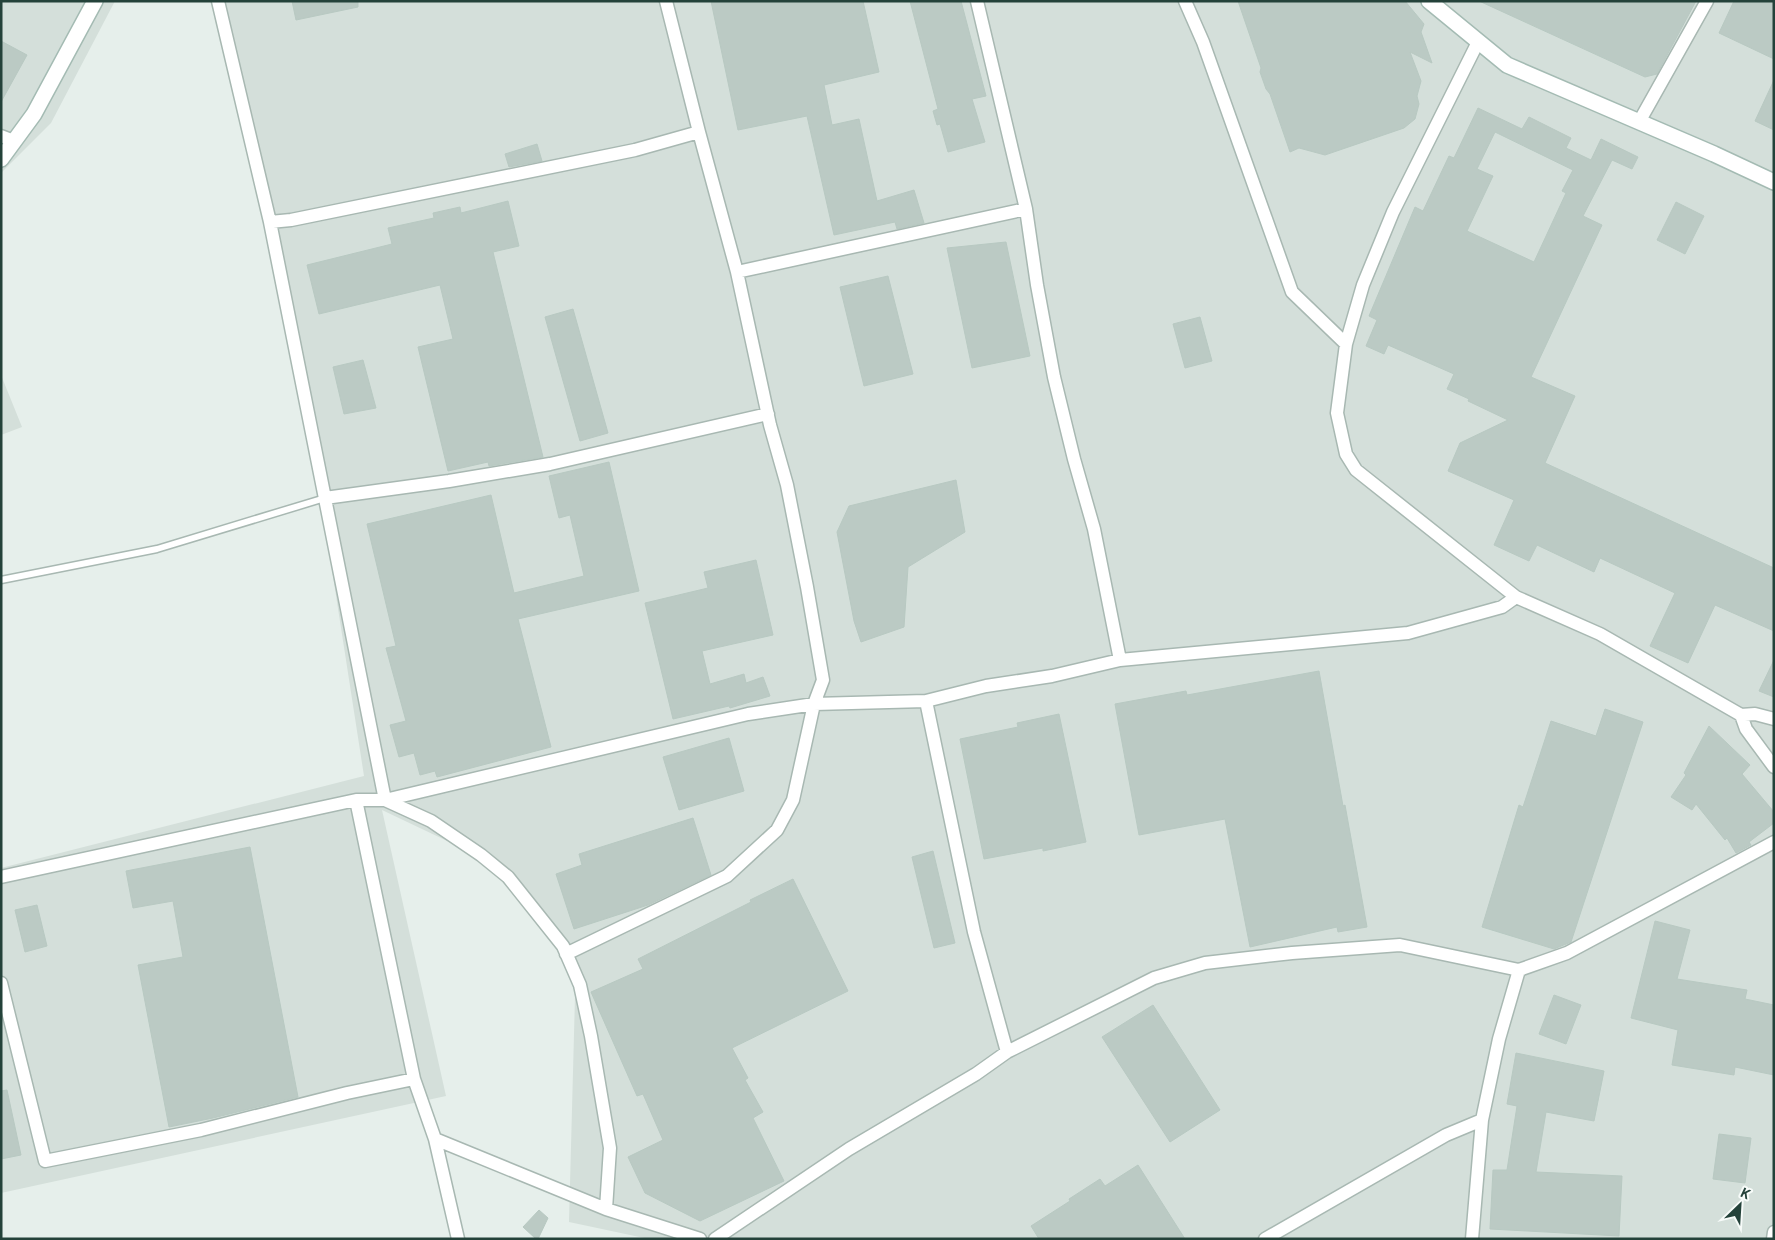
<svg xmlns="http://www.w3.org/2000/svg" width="1775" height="1240" font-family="Barlow,sans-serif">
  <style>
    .built { fill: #d4dfda }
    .building { fill: #bbcac4; stroke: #b8c9c2; fill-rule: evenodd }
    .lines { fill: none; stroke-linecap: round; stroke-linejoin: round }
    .lane-casing { stroke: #a8b8b2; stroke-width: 9 }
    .street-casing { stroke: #a8b8b2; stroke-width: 15 }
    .secondary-casing { stroke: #a4bbb3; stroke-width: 18 }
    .lane { stroke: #fff; stroke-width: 6 }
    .street { stroke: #fff; stroke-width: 12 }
    .secondary { stroke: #fff; stroke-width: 15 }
  </style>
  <rect width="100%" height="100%" fill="#e6efeb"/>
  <path class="built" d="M1,1H115L51,123L1,173Z
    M220,1H1774V1239H649L569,1222L576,959L483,858L382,810L446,1096L1,1193V868L364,776L328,544Z
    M1,375L22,427L1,435Z"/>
  <path class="building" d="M292,1H358V7L296,20Z
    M711,1H863L879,72L824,85L832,125L859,119L877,201L914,190L924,223L897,229L895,222L834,235L807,116L738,130Z
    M910,1H961L986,96L972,99L985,142L948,152L940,124L937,125L933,111L938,109Z
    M1238,1H1405L1424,24L1421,32L1432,63L1410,52L1421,81L1417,96L1419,104L1415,119L1404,128L1325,155L1299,148L1290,152L1270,94L1266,89L1260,72L1261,68Z
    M1479,1H1696L1657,74L1645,77Z
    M1734,1H1774V59L1719,33Z
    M1,41L27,55L1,102Z
    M1774,80V130L1755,121Z
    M1478,108L1522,129L1529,117L1571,138L1566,148L1591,160L1601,139L1638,157L1632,169L1612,160L1583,216L1602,225L1531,377L1575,396L1545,463L1774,568V631L1715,605L1688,663L1650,646L1675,593L1600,558L1594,572L1537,545L1529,561L1494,545L1514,500L1448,471L1460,443L1508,420L1468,401L1469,399L1447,389L1454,374L1388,345L1384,354L1366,346L1377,320L1369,316L1415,207L1423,211L1449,156L1454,158ZM1495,132L1573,170L1562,191L1566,193L1534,262L1467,231L1493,176L1477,169Z
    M537,144L542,161L509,167L505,154Z
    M508,201L519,246L493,252L543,457L489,466L488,462L448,471L418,347L453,339L440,285L319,314L307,265L392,244L388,228L434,218L433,213L460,207L461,213Z
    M1676,202L1704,216L1685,254L1657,240Z
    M1006,242L1030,356L972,368L947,248Z
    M888,276L913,374L864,386L840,287Z
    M573,309L608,433L580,441L545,317Z
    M1200,317L1212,361L1185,368L1173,324Z
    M363,360L376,408L344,414L333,367Z
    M609,462L639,591L518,619L551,747L437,777L435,771L420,775L414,753L399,757L390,725L406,721L386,648L396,646L367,524L491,495L514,593L584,576L570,515L559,518L549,476Z
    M956,480L965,532L908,567L904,627L861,642L854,621L837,532L849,506Z
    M756,560L773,635L702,651L710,684L744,674L746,683L763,677L770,696L730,708L729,706L673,719L645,603L708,588L704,572Z
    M1774,660V697L1759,691Z
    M1319,671L1343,806L1345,805L1367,927L1338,932L1337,927L1250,947L1225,819L1139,835L1115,704L1186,691L1187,695Z
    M1605,709L1643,722L1571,942L1554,949L1482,927L1519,805L1523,807L1551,721L1596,736Z
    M1059,714L1086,842L1043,851V848L984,859L960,739L1018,727L1017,723Z
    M1709,726L1750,765L1742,774L1774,812V823L1749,842L1751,845L1736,853L1727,838L1725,840L1696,804L1692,810L1671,797L1686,775L1684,773Z
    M729,738L744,791L679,810L663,757Z
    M693,818L711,875L648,905L574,929L556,874L582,865L579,854Z
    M250,847L298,1097L213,1118L169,1127L138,965L183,957L173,901L133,908L126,871Z
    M933,851L955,943L934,948L912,857Z
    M793,879L848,991L732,1048L748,1078L745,1080L763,1112L753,1118L784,1181L700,1221L645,1193L628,1157L663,1140L643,1094L637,1096L591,992L643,969L638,959L751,902L750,900Z
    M37,905L47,946L25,952L15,910Z
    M1655,921L1690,930L1677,979L1747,990L1745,999L1774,1005V1075L1735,1067L1734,1075L1672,1065L1678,1030L1631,1018Z
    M1554,995L1581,1005L1566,1044L1539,1034Z
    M1153,1005L1220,1110L1170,1142L1102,1037Z
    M1516,1053L1604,1071L1594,1121L1546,1112L1536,1172L1622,1176L1619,1236L1490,1229L1493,1170H1507L1517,1106L1507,1104Z
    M7,1090L21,1155L1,1159V1091Z
    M1719,1134L1751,1138L1745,1183L1713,1179Z
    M1138,1165L1185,1239H1039L1031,1226L1070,1201L1069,1199L1100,1179L1105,1186Z
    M539,1210L548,1218L538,1239H536L523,1227Z"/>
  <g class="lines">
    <defs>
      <path id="lane" d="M1,580L157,549L325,498"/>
      <path id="street" d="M218,1L270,222L385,800L748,714L814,704L926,701L986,686L1052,676L1120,660L1408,633L1502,607L1516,597
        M977,1L1026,209L1037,285L1054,377L1074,459L1094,529L1120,660
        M1185,1L1203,42L1292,292L1346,344
        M1478,42L1393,212L1363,285L1346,344L1337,413L1346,454L1356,470L1516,597L1600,634L1741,715L1755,714L1774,719
        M1639,122L1707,1
        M1,136L14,141
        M270,222L291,220L635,150L699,132
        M737,272L1026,209
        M325,498L449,481L550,464L768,414
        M926,701L974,932L1007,1052
        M1741,715L1746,729L1774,767
        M356,800L414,1079L435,1139L458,1239
        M1,877L356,800H385L431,821L481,855L508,877L563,946L580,985L591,1036L610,1148L606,1209
        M566,954L727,876L777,830L793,800L814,704L823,680L807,587L787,485L770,425L737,272L699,132L666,1
        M1,983L45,1161L201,1130L347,1093L414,1079
        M435,1139L606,1209L700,1239
        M715,1239L849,1149L976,1074L1007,1052L1154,978L1205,963L1292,953L1400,945L1519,970L1567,953L1774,842
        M1265,1239L1446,1135L1482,1120
        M1472,1239L1482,1120L1499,1039L1519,970
        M1773,1239L1774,1232"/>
      <path id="secondary" d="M1429,1L1507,65L1714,154L1774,182
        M1,159L34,114L95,1"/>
    </defs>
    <use href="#lane" class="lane-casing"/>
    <use href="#street" class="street-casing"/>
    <use href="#secondary" class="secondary-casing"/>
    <use href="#lane" class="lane"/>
    <use href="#street" class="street"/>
    <use href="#secondary" class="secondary"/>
  </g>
  <rect width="1775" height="1240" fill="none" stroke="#24423a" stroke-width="5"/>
  <g transform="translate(1740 1205) rotate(25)" stroke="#f7fbf9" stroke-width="4" paint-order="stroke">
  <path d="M0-4L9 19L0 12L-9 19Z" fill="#24423a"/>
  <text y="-8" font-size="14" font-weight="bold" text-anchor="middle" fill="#24423a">K</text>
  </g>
</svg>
